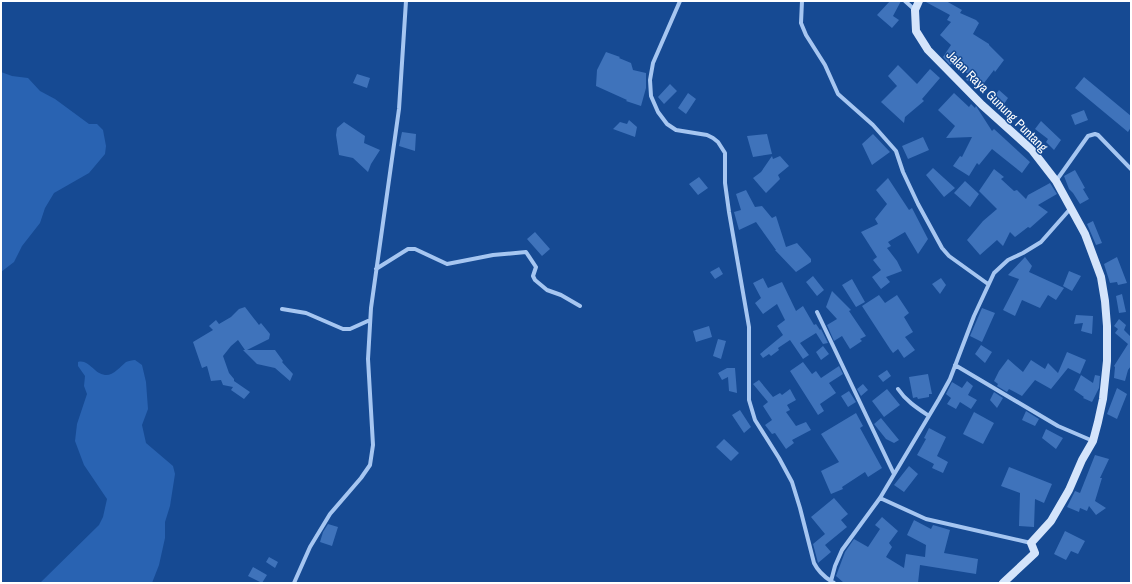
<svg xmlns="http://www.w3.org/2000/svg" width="1132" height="584" font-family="'Archivo Narrow',sans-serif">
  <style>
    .green { fill: #2963b2 }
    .building { fill: #3f73bb }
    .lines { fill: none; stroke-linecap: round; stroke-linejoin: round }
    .street { stroke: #a6c6f1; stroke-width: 4 }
    .secondary { stroke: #d4e4fb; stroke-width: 8 }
    .labels { text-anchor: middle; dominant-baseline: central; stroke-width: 3; stroke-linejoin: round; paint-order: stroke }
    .street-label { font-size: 13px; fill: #fff; stroke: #164a93 }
  </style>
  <rect width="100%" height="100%" fill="#164a93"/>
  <path class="green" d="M1,72L12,76L28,78L40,91L55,99L89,124H97L103,130L106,146L105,154L89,173L54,193L45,208L40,223L22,246L14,262L1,272Z
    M135,360L142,365L146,382L148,409L142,425L146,443L173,466L175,474L170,506L165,522V538L159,565L152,583H40L99,525L103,517L107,499L84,465L75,441L77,424L87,394L84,386L85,376L78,366V362C89,359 94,374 105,375C113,376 120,367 126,362C129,361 132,360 135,360Z"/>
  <path class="building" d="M890,1H901L893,16L899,20L892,28L877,15Z
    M924,1H946L962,10L960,13L976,20L979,23L973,34L989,44V45L1004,60L995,72L994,70L981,87L966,80L970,75L952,63L950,65L943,57L951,45L940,35L951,22L947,20L950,15Z
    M606,52L620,57L619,58L631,63L633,70L646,73V88L641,106L626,101L627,100L596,86L597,70Z
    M898,65L917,84L930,69L940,78L922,99L924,101L905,117L904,123L881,102L897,86L888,76Z
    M357,74L370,78L367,88L353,83Z
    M1084,77L1131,116V127L1128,132L1075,88Z
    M670,84L677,91L664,104L658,97Z
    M999,90L1008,98L1002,107L992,99Z
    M688,93L696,99L686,114L678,108Z
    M954,93L969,107L971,104L975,108L976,106L992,131L994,129L1030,162L1022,173L992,149L979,165L977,163L969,176L953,166L960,156L962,157L972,137L946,138L955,126L938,110Z
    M1084,110L1088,120L1075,125L1071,115Z
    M629,120L637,127L635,137L613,129L620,122L627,124Z
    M1041,121L1061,140L1054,150L1046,142L1048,139L1035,129Z
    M344,122L365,136L364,143L380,150L371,164L368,172L353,158L339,155L336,135L337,128Z
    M402,132L416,134L415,151L399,146Z
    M767,134L772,154L753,157L747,136Z
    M873,134L890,152L872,165L862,144Z
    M923,137L929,150L908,159L902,146Z
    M772,156L773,159L780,156L789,166L778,175L780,179L766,193L753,178L761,172Z
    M933,168L955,188L944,197L926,175Z
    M994,169L1004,177L1001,179L1014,191L1017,190L1026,199L1028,195L1050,183L1057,194L1038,205L1048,212L1030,228L1028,227L1015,237L1010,232L1003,246L997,240L980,255L967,240L983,221L997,209L979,191Z
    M1075,170L1085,188L1083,189L1089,199L1080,204L1073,193L1069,189L1064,176Z
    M699,177L708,188L698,195L689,184Z
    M888,178L909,210L912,208L928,239L918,254L905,232L888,242L891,246L887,248L897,261L902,271L886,277L890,282L881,289L872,277L881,270L873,260L877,257L861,232L878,224L875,219L887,204L876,190Z
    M965,181L979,194L970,207L954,193Z
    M746,190L755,207L762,206L772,218L776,216L786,247L797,243L811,259V262L796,272L775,250H776L756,222L739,230L734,212L741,210L736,194Z
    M1093,221L1102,243L1096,245L1087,224Z
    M535,232L550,249L542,256L527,239Z
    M1025,257L1032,266L1029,272L1064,288L1056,300L1048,295L1040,308L1022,300L1015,316L1003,310L1019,279L1008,275Z
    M1117,257L1127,283L1118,285L1117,282L1110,283L1104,264Z
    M719,267L723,274L715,279L710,272Z
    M1069,271L1081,276L1072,291L1063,286Z
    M813,276L824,290L817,296L806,282Z
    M763,278L768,288L782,282L796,311L803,306L814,325L816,324L820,330L821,329L828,343L823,344L816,333L800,343L809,355L803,359L790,340L778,348L779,350L771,356L769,354L763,358L760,354L783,335L777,326L785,320L777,304L763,314L755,303L761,298L753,283Z
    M941,278L946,285L940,294L932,284Z
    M852,279L865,302L856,307L842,285Z
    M832,291L851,310L849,311L866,336L860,339L862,341L850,349L842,336L834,341L827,325L837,319L826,307Z
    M1122,294L1126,312L1119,313L1116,296Z
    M879,295L885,303L897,295L909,313L904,317L913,332L905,337L915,350L904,358L898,349L893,353L890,349L862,306Z
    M245,307L259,325L261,323L270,334L269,339L247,350H275L283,361L282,362L293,374L290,381L275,368L257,364L243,350H245L238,340L231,346L223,356L229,373L234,379V381L250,392L244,399L231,390L233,387L223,385L221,380L211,381L207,366L202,368L193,342L213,330L209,326L216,320L219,324L231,317L239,309Z
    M982,308L995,313L982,342L970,336Z
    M1076,315L1093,316L1092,334L1081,331L1083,323L1074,324Z
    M1119,319L1126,325L1124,330L1131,337V366L1128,370L1125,381L1114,378L1115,367L1114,366L1128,344L1115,333L1118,329L1114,326Z
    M709,326L712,337L696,342L693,331Z
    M718,339L726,341L721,359L713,356Z
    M981,345L992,352L985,363L975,354Z
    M823,346L829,354L821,360L816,352Z
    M1067,352L1086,360L1080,374L1068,368L1051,389L1035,380L1022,396L1009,389L1007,392L997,386L998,384L994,381L999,371L1008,359L1023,372L1031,360L1045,369L1048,363L1058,373Z
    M803,362L812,374L816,371L821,378L839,366L843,374L829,383L836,393L820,404L824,411L818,415L790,371Z
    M727,368H735L737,393L729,391L728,377L722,380L718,373Z
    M887,370L891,376L883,382L878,376Z
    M928,374L932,394H929V397L918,399L917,397L913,398L909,377Z
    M1081,375L1093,383L1095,375L1100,376L1099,388L1092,402L1083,398L1084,397L1074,390Z
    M759,380L773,397L780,393L782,395L790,389L796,400L787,405L790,410L786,412L796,426L806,422L811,430L792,440L794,443L786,449L775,433L772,434L765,425L772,420L763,406L768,402L753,384Z
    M967,381L973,386L968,395L977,400L971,409L960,402L956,409L947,404L951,398L946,394L952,382L962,388Z
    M863,384L868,390L861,396L857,389Z
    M1117,388L1127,394L1117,419L1107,414Z
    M887,389L900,405L884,417L872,401Z
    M849,391L856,402L848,407L841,396Z
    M994,392L1003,398L997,408L990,400Z
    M740,410L751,427L744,433L732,415Z
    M1026,411L1039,419L1035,426L1022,420Z
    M974,412L994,423L983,444L963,434Z
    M856,413L863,426L860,428L882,468L868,477L865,472L842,487L843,489L831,494L821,471L839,462L821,434Z
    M881,418L899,440L894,443L886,439L874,424Z
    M929,428L946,437L937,456L948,462L943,473L932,468L934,464L917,455L926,439L924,438Z
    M1046,429L1063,438L1056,449L1042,438Z
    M724,439L739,453L731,461L716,447Z
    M1095,455L1109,459L1100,478H1102L1095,501L1106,508L1096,515L1089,506L1087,511L1080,508L1079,512L1067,507L1075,491L1080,493Z
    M909,466L918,474L904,492L894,485Z
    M1009,467L1052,484L1044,503L1035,499L1034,527L1019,526L1020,493L1001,486Z
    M834,498L848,514L841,520L847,527L825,545L831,552L818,563L813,544L825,534L811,517Z
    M882,517L898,531L889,543L892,547L886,557L904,568L906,554L925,557L926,545L907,535L914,520L931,529L933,525L950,530L944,553L978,559L976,574L920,565L918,583H844L836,576L845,552L854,539L868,547L880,529L875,525Z
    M328,524L338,527L332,546L320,542L323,532Z
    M1065,531L1085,541L1078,554L1071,551L1066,560L1054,554Z
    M269,557L278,562L275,568L266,562Z
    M253,567L267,575L262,583L248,576Z"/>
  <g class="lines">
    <path class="street" d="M680,1L653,63L650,80L651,96L658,112L667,124L676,130L707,135L713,138L718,142L725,153V183L729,212L749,327V400L755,420L779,458L792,482L800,508L814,563C818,571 823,576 831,581
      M802,1L801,23L806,35L825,65L838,94L873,125L896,151L903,172L918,204L942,248L949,256L988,284
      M905,1L915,10
      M1056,181L1088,136L1095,134L1098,135L1131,169
      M376,269L408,249H415L447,264L493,255L526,252L536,267L533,276L535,280L547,290L561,295L580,306
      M282,309L306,313L343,329H350L370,320
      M817,312L894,474
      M955,365L1058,426L1093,441
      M898,389C906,401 917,408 929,416
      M880,498L926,519L1031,543
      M294,583L310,547L330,514L361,478L370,465L373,445L368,359L371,308L399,109L406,1
      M834,583L831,581L835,566L842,550L880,498L939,399L950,379L974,316L994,273L1008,260L1023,253L1041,242L1071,208"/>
    <path class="secondary" d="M919,1L915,10L916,31L928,50L982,105L1032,150L1056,181L1085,234L1101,277L1105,301L1107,326V361L1103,399L1098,422L1093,441L1082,460L1069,490L1051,521L1031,543L1035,553L1003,583"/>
  </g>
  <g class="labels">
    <g class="street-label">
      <text transform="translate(997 101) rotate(45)">Jalan Raya Gunung Puntang</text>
    </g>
  </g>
  <rect width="1132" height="584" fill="none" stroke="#ffffff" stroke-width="4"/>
</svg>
